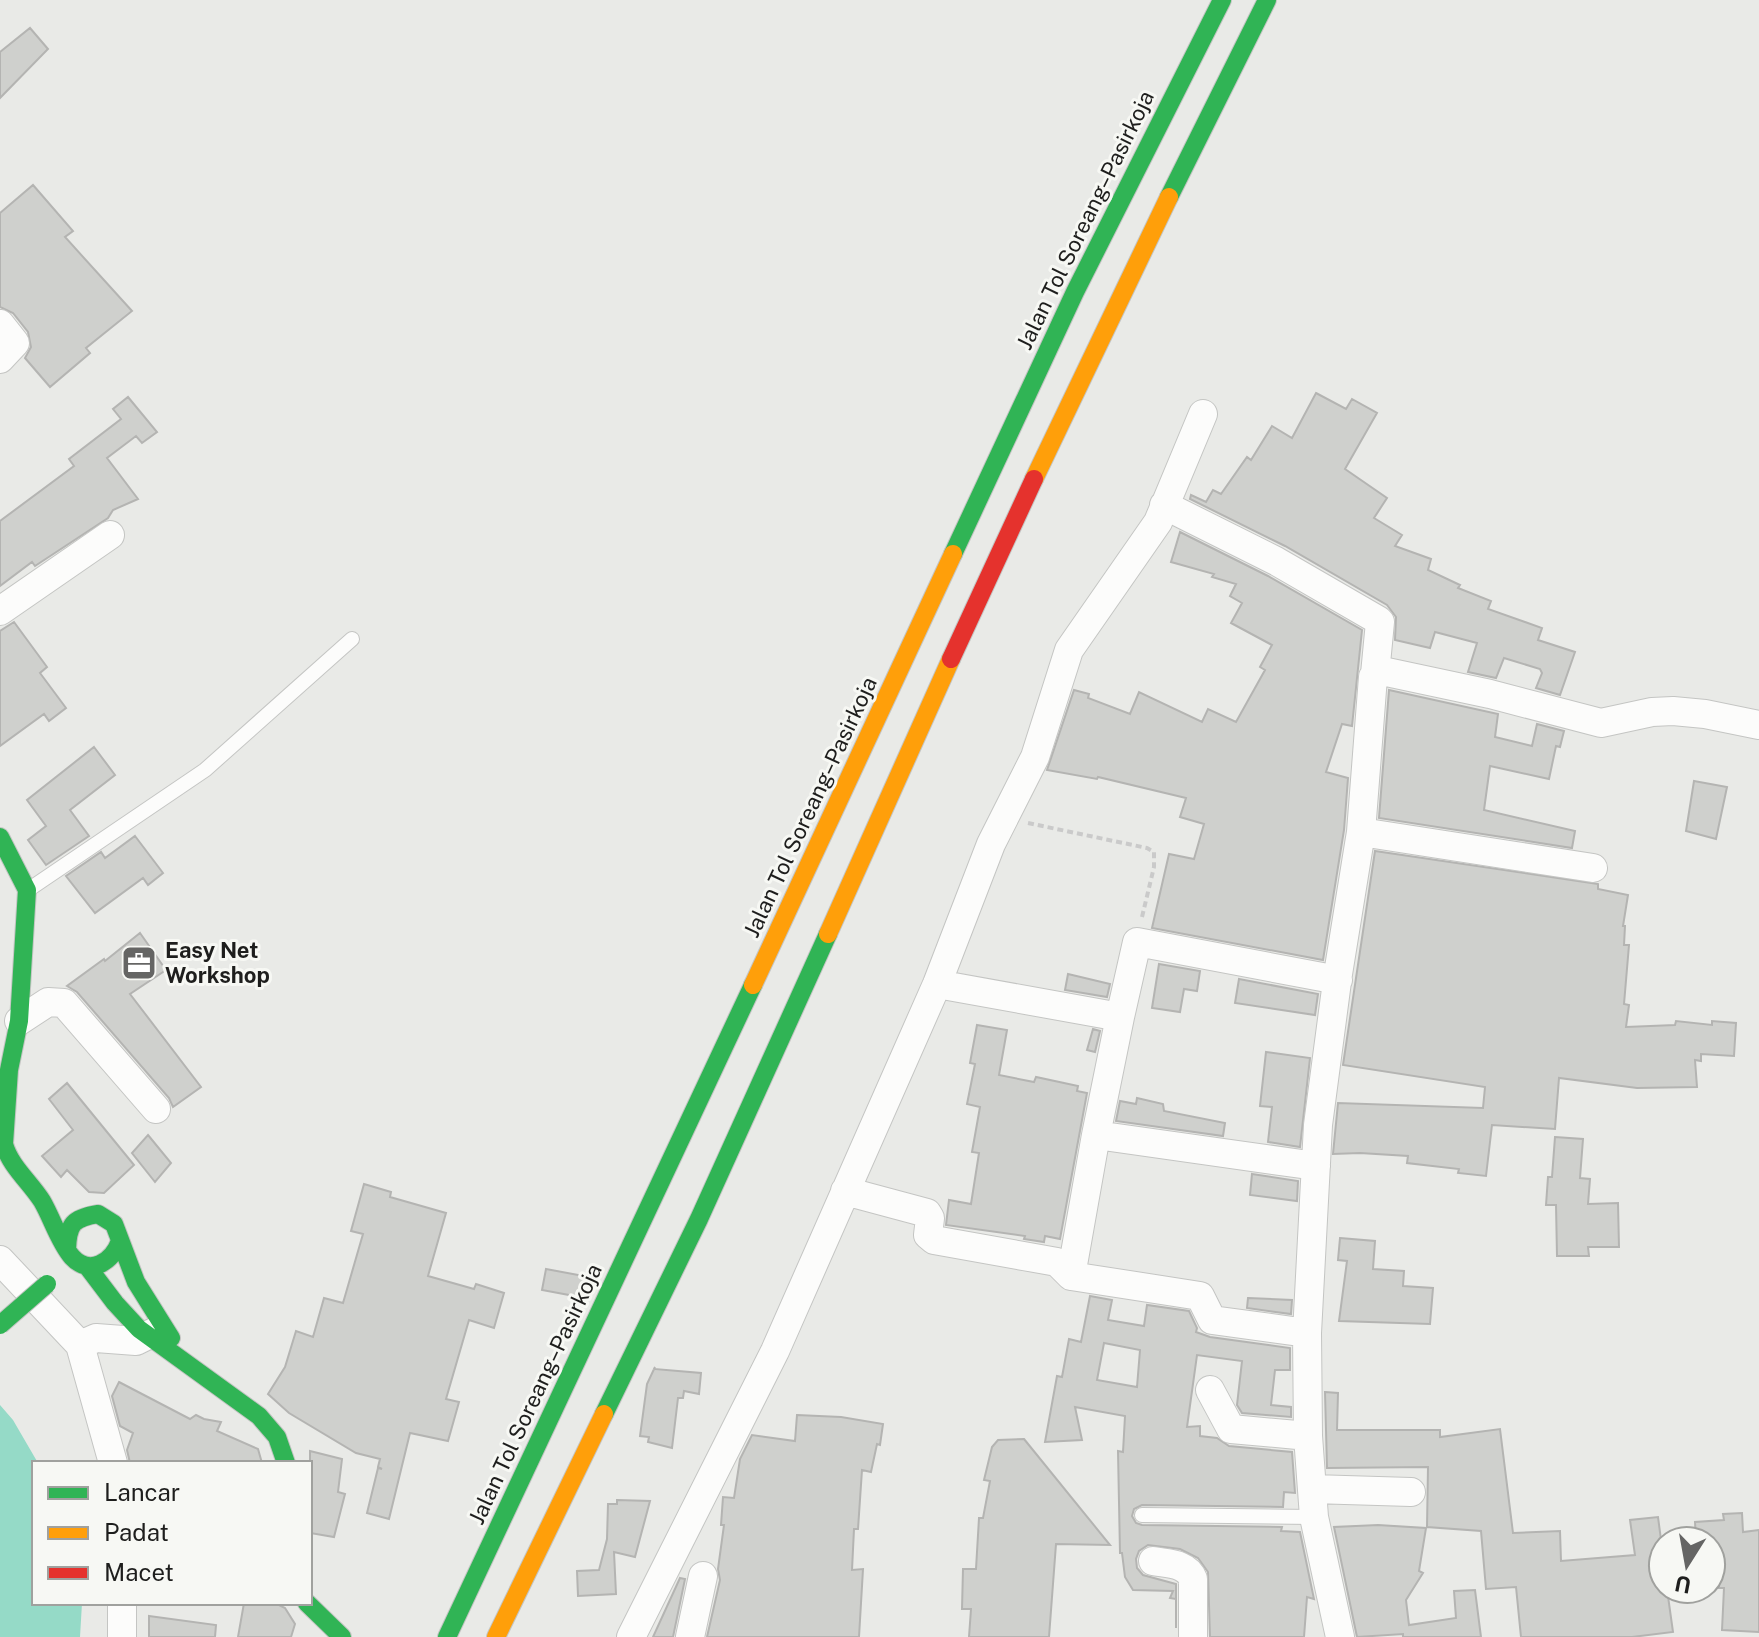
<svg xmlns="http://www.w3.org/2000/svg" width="1759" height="1637" font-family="'Public Sans',sans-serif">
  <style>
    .water { fill: #95dac7 }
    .building { fill: #cfd0cd; stroke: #b4b4b2; stroke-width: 2; fill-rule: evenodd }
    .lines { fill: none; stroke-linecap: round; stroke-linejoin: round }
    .lane-casing { stroke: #c4c5c3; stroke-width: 16 }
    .street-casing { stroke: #c4c5c3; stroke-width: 30 }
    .fast-casing { stroke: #c4c5c3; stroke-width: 20 }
    .slow-casing { stroke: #c4c5c3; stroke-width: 20 }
    .jam-casing { stroke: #c4c5c3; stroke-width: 20 }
    .path { stroke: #cacaca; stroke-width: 4; stroke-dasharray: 6 4; stroke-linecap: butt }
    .lane { stroke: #fcfcfb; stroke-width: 14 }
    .street { stroke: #fcfcfb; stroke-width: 28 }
    .fast { stroke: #30b455; stroke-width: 18 }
    .slow { stroke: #ff9f0a; stroke-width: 18 }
    .jam { stroke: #e5322d; stroke-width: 18 }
    .fast-bridge-casing { stroke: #c4c5c3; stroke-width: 20; stroke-linecap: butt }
    .fast-bridge { stroke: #30b455; stroke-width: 18 }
    .labels { text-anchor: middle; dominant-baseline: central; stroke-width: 6; stroke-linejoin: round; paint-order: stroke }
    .street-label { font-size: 22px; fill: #1e1e1d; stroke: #f7f8f4 }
    .poi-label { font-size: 22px; font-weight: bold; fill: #1e1e1d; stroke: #f7f8f4; text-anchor: start }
  </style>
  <rect width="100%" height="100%" fill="#e9eae7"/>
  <path class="water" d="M0,1405L13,1420L38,1463H34V1603H82L80,1637H0Z"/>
  <path class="building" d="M30,28L48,49L0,98V52Z
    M33,185L73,231L65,237L132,311L86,348L90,353L50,387L25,358L31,347L28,332L13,313L0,307V213Z
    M1316,393L1346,409L1352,399L1377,413L1345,469L1387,498L1374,518L1402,535L1395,546L1431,559L1428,570L1460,585L1458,588L1491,601L1488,609L1542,628L1538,640L1575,652L1560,695L1536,688L1542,673L1540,669L1504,658L1496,678L1468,672L1477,643L1435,632L1430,648L1395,640L1396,617L1387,605L1285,546L1190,499L1191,495L1206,502L1213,490L1221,494L1247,457L1251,460L1272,426L1292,438Z
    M128,397L157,432L142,443L136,436L107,458L138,499L113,510L108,518L35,566L32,562L0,586V521L74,466L69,459L121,419L113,409Z
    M1180,532L1268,576L1362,630L1352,726L1342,724L1326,772L1348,778L1344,830L1323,960L1152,928L1169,854L1194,859L1204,824L1180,817L1186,798L1098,777L1097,779L1047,770L1074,690L1089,694L1088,698L1130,714L1139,692L1202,722L1208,709L1236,722L1265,670L1260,667L1272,645L1231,623L1242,603L1230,596L1236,584L1212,577L1214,574L1171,562Z
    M14,622L47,667L40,673L66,708L49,721L44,714L0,746V631Z
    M1389,690L1498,714L1495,737L1532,746L1537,724L1564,731L1560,747L1556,746L1549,779L1490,766L1484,810L1575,831L1572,848L1379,818Z
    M94,747L115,775L70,810L89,836L46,865L28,840L46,826L27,800Z
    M1694,781L1727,787L1716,839L1686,831Z
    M135,836L163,873L148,885L143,878L95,913L66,876L101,852L105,858Z
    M1375,851L1598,884V889L1628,895L1623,926H1625L1624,945H1629L1624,1004L1629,1005L1626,1027L1675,1025L1676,1021L1712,1025V1021L1736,1023L1734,1056L1701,1054V1061L1695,1060L1697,1087L1637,1088L1559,1078L1555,1129L1492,1125L1486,1176L1458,1173L1459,1169L1407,1163L1408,1156L1360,1153L1333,1154L1338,1103L1483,1108L1485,1087L1343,1065Z
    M140,933L166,970L130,994L201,1087L173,1107L169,1098L77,992L67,986L104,959L105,961Z
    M1159,964L1200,971L1197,991L1184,989L1180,1012L1152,1008Z
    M1068,974L1110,984L1107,997L1065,990Z
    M1239,979L1318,994L1315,1015L1235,1003Z
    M977,1025L1007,1030L999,1075L1034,1082L1036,1077L1078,1086L1077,1091L1087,1093L1060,1239L1045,1236L1044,1242L1024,1239L1025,1236L946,1225L949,1200L971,1204L979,1153L972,1152L980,1107L967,1104L975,1064L970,1063Z
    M1093,1029L1100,1031L1095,1052L1087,1050Z
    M1266,1052L1310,1058L1300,1147L1268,1142L1272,1107L1260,1106Z
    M67,1083L134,1165L104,1193L89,1192L67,1170L61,1177L42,1156L73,1130L49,1099Z
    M1137,1098L1163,1104L1164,1111L1225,1123L1223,1136L1116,1121L1120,1101L1136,1104Z
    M148,1135L171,1163L155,1182L132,1153Z
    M1555,1137L1583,1139L1580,1178L1590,1179L1588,1204L1618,1203L1619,1247H1588L1589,1256H1557L1556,1205H1546L1548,1177H1552Z
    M1252,1174L1298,1181L1297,1201L1250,1195Z
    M364,1184L391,1192L390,1197L446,1213L428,1276L474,1289L476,1284L504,1293L494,1328L469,1320L446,1399L459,1402L448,1441L410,1433L389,1519L367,1513L378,1468L382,1469L378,1467L380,1459L356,1453L289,1413L268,1394L285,1367L296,1331L313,1337L324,1298L343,1303L363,1234L351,1231Z
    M1340,1238L1375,1241L1373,1269L1404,1271L1403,1286L1433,1288L1430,1324L1339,1321L1347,1261L1338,1260Z
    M546,1269L589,1277L580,1297L542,1290Z
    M1090,1296L1112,1300L1108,1320L1144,1326L1147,1305L1189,1311L1197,1328L1196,1332L1210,1337L1290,1348V1370H1275L1271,1405L1291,1407V1417L1242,1413L1237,1405L1242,1361L1197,1355L1187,1427L1200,1426V1436L1217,1438L1229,1446L1292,1452L1295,1493L1284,1492L1283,1507L1142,1505L1134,1509L1132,1516L1136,1523L1142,1525L1282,1527L1281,1531L1300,1532L1314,1599L1307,1597L1304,1637H1210L1208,1572L1198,1558L1180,1549L1148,1545L1139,1551L1136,1559L1137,1568L1143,1575L1176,1584V1628V1599L1170,1598L1173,1591L1133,1590L1125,1577L1122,1553H1120L1118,1451L1123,1452L1125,1416L1075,1407L1082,1440L1045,1442L1057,1376L1062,1377L1069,1339L1081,1342ZM1104,1343L1140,1350L1137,1387L1097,1380Z
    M1248,1298L1292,1300L1291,1314L1247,1308Z
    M655,1367L654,1369L701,1373L699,1394L684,1391L683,1398H678L672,1448L648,1442L649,1437L640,1436L647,1384Z
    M119,1382L190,1419L196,1415L204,1419L221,1422L217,1431L258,1449L262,1463H130L127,1450L133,1433L120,1426L112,1396Z
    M1325,1392L1338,1393L1337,1430H1440V1437L1500,1429L1513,1533L1560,1531L1561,1561L1635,1555L1630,1520L1658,1517L1663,1555V1589H1667L1673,1632L1632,1637H1521L1516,1587L1486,1589L1481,1531L1427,1527L1428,1467L1327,1468Z
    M797,1415L841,1417L883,1424L880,1445L877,1444L871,1472L862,1470L858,1529H854L852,1570L863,1569L859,1637H707L720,1580L718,1569L724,1525H721L723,1497L734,1498L740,1459L752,1435L795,1441Z
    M1024,1439L1110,1545L1056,1544L1049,1637H969L971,1609H962L963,1569H976L979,1518H983L990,1481L984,1480L992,1447L998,1440Z
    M310,1451L342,1459L338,1492L345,1494L334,1537L310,1533Z
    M617,1500L650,1501L635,1557L614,1552L616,1594L578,1596L577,1571L599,1570L607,1539L608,1504H617Z
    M1742,1513L1743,1532L1759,1530V1632L1722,1630L1724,1588H1719L1716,1555H1711V1541H1696L1695,1522L1724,1520L1723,1514Z
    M1378,1525L1426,1528L1419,1571L1423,1573L1406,1600L1409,1625L1456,1618L1454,1591L1475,1590L1481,1637H1403V1634L1357,1637L1334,1527Z
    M680,1578L685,1579L673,1637H653Z
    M244,1603H275L285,1608L295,1624L291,1637H238Z
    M149,1616L216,1625L215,1637H149Z"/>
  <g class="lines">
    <defs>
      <path id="lane" d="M28,890L205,770L352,639
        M1142,1515L1314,1517"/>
      <path id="street" d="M0,324L15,343L0,359
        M1164,505L1276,561L1378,620L1380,622L1375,674
        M0,611L110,535
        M1361,832L1593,868
        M937,984L1120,1017L1096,1135L1316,1166
        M1120,1017L1137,942L1338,980
        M19,1021L48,1002L64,1003L156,1109
        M845,1191L927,1213L930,1218L928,1235L934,1240L1057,1262L1071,1276L1200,1296L1212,1320L1307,1333
        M0,1260L80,1345L113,1463
        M1071,1276L1096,1135
        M80,1345L96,1338L136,1341L158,1330
        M1210,1390L1231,1429L1308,1436
        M1312,1489L1411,1492
        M1153,1561C1168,1564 1187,1563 1193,1579V1637
        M122,1603V1637
        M631,1637L775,1351L937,984L991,844L1035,757L1069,650L1158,522L1203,414
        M690,1637L703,1576
        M1340,1637L1314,1517L1308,1436L1307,1333L1318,1125L1338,974L1361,832L1373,677L1382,671L1490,694L1601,723L1652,712L1673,711L1705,714L1759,725"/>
      <path id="fast" d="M1169,197L1267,0
        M953,554L1075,292L1222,0
        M0,837L27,890L19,1021L9,1070L4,1144C10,1166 30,1182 42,1201C52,1218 59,1242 72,1257C90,1277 113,1261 120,1241
        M67,1249C68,1224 73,1218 98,1214L114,1224L136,1282L171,1338
        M87,1266L115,1303L139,1329L259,1416L277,1437L286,1463
        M604,1414L699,1219L828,934
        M307,1603L342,1637
        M447,1637L753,985"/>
      <path id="slow" d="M1034,479L1169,197
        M828,934L951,659
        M753,985L953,554
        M496,1637L604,1414"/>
      <path id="jam" d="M951,659L1034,479"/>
    </defs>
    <use href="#lane" class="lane-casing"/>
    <use href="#street" class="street-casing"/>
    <use href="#fast" class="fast-casing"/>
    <use href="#slow" class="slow-casing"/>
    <use href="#jam" class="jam-casing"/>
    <path class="path" d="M1028,823L1147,848L1154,852V867L1142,917"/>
    <use href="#lane" class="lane"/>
    <use href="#street" class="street"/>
    <use href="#fast" class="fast"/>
    <use href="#slow" class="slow"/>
    <use href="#jam" class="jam"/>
    <defs>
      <path id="fast-bridge" d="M0,1325L47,1284"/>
    </defs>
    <use href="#fast-bridge" class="fast-bridge-casing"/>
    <use href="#fast-bridge" class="fast-bridge"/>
  </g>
  <defs>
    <symbol id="office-square" viewBox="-11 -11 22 22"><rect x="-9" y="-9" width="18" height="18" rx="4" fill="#656564" stroke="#f7f8f4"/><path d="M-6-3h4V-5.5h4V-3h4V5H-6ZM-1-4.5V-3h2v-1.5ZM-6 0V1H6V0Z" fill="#fff"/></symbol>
  </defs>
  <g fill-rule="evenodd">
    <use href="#office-square" x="119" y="943" width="40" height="40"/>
  </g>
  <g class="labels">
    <g class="street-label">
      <text transform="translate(1085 220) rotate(-64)">Jalan Tol Soreang–Pasirkoja</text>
      <text transform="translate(810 807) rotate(-65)">Jalan Tol Soreang–Pasirkoja</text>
      <text transform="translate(535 1394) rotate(-65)">Jalan Tol Soreang–Pasirkoja</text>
    </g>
    <g class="poi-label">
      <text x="165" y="950">Easy Net<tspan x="165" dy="25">Workshop</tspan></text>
    </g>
  </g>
  <rect x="32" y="1461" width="280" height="144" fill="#f7f8f4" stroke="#a0a19e" stroke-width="2"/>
  <rect x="48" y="1487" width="40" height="12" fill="#30b455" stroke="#a0a19e" stroke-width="2"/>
  <text x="104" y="1501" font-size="24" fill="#1e1e1d">Lancar</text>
  <rect x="48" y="1527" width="40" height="12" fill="#ff9f0a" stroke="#a0a19e" stroke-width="2"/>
  <text x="104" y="1541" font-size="24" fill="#1e1e1d">Padat</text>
  <rect x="48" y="1567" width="40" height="12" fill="#e5322d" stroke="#a0a19e" stroke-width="2"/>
  <text x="104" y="1581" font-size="24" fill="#1e1e1d">Macet</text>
  <g transform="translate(1687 1565) rotate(191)"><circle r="38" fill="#f7f8f4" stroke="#a0a19e" stroke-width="2"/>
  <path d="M0-6L14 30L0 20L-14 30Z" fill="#656564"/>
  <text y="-12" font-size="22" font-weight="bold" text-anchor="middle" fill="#1e1e1d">U</text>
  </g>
</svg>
